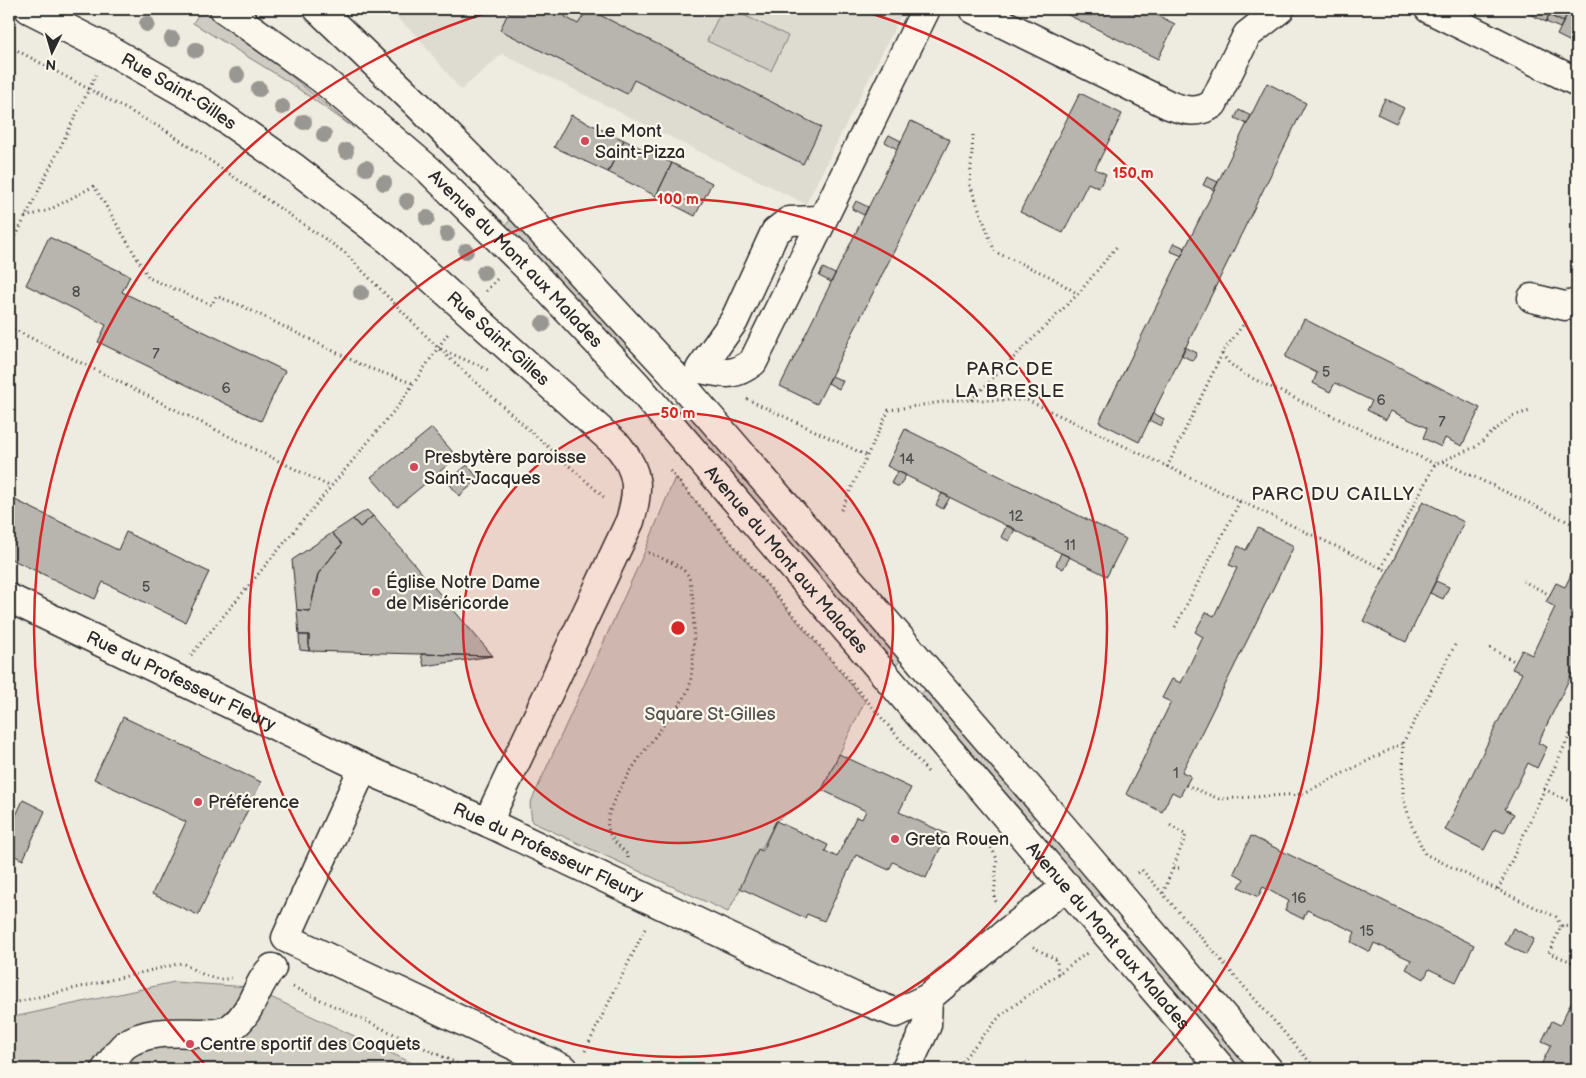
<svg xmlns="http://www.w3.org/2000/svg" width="1586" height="1078" font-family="'Balsamiq Sans',sans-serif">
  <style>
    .built { fill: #dedbd1 }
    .green { fill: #cecbc2; stroke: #7c7b76 }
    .building { fill: #b8b5ae; stroke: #2b2b2b }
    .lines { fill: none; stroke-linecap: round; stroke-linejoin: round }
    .minor-casing { stroke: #2b2b2b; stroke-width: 31 }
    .path { stroke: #2b2b2b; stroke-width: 3; stroke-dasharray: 1 4; stroke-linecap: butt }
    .minor { stroke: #fbf7ec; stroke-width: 28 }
    .tree { fill: #999791 }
    .ring { fill: none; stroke: #d62828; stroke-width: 2.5 }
    .poi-dot { fill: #d1495b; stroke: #fbf7ec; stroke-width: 2 }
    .labels { text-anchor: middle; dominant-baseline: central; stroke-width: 4.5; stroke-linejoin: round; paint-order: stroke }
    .number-label { font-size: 15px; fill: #4e4e4c }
    .street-label { font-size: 18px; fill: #2b2b2b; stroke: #fbf7ec }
    .poi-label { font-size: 18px; fill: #2b2b2b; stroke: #fbf7ec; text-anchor: start }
    .park-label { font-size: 18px; fill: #545351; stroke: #fbf7ec }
    .neighbourhood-label { font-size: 19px; letter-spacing: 1px; fill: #2b2b2b; stroke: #fbf7ec }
    .centre { fill: #d62828; stroke: #fbf7ec; stroke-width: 2.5 }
    .ring-label { font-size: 15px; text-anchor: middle; font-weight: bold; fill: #d62828; stroke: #fbf7ec; stroke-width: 4.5; stroke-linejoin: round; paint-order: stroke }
  </style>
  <rect width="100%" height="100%" fill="#eeebe0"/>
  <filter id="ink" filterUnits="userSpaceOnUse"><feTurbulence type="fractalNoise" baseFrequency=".02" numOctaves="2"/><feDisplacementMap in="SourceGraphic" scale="10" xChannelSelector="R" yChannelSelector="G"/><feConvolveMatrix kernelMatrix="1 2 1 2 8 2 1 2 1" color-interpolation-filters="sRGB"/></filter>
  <g filter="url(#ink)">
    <path class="built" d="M387,9H904L806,204L502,54L461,90L415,34Z"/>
    <path class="green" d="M202,9H210L354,128L287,81L193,23Z
      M722,9H731L788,36L771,71L707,41Z
      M511,219L631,345L625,351L505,226Z
      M679,398L902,660L896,665L673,405Z
      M675,477L865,701L822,790L776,821L728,912L532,822L530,804L645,551Z
      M927,688L1036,816L1030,821L921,694Z
      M1055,840L1100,894L1094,899L1049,844Z
      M1139,937L1250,1069H1239L1132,944Z
      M174,982L249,987L425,1069H9V1018Z"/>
    <path class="building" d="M510,9H570L565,17L578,24L588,9L821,127L803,164L634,80L627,94L500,30Z
      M1056,9H1145L1175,24L1158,59Z
      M1519,9H1570L1563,22L1549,15L1546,22Z
      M1570,9H1577V45L1557,35Z
      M1549,15L1563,22L1560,28L1546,22Z
      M1267,83L1306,103L1139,442L1099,422Z
      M1080,93L1122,114L1095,169L1106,174L1099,188L1088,183L1063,233L1020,212Z
      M1385,99L1404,108L1396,123L1377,114Z
      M1239,110L1251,116L1247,124L1235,118Z
      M571,115L624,140L608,172L554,147Z
      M911,121L950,140L817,404L780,386Z
      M889,135L901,141L897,149L885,142Z
      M624,140L672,163L656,196L608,172Z
      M672,163L712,183L695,216L656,196Z
      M1207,177L1218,182L1214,190L1203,185Z
      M856,201L868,207L864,215L852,209Z
      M49,237L130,276L122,292L285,371L261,421L98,342L106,325L26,285Z
      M1174,243L1185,248L1182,256L1170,251Z
      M823,268L835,274L831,282L819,276Z
      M1304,319L1480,408L1462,446L1445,438L1441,447L1423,438L1427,428L1391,411L1386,420L1367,410L1372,401L1335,383L1330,392L1313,383L1317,373L1285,357Z
      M1185,347L1197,353L1193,361L1181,355Z
      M832,376L843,381L839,389L828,383Z
      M1153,413L1164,419L1161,426L1149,420Z
      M432,428L457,457L397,507L371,477Z
      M905,429L1126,539L1107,576L887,466Z
      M467,465L479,479L459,496L448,482Z
      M898,471L906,475L899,487L891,483Z
      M942,493L950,497L943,509L936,505Z
      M9,497L118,550L126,532L209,572L185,622L103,582L95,599L9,558Z
      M1423,501L1464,522L1406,642L1363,621Z
      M367,510L373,516L360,527L353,519Z
      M373,516L493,656L309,651V635H299L297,610L310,611L318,574L342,544L332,533L353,519L360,527Z
      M1007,525L1015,529L1009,541L1001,537Z
      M1258,528L1294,546L1182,772L1191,776L1186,785L1180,796L1172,792L1162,812L1126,794L1171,702L1162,698L1172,679L1181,683L1203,637L1195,632L1206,612L1214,616L1237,568L1229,565L1238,546L1246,550Z
      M332,533L342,544L318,574L310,611L297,610L292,560Z
      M1061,553L1070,557L1063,569L1056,565Z
      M1577,563V663L1538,743L1547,747L1537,768L1528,763L1505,809L1514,814L1504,833L1495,829L1484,850L1445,830L1522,673L1512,669L1522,650L1532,655L1555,607L1546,602L1556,583L1565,587Z
      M1436,581L1449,587L1443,599L1430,593Z
      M299,635H309V651L300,650Z
      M421,654L493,656L424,666Z
      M123,717L261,782L198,915L152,894L186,822L94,779Z
      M839,754L911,788L899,812L947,834L926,878L893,862L889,870L856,855L824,921L807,914L805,918L740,888L758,849L762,851L776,821L828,845L825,851L837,857L856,817L862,819L866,811L822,790Z
      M23,800L45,811L23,860L9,853V831Z
      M1251,836L1474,945L1456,982L1429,969L1424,979L1406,969L1411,960L1374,943L1370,952L1351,942L1355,932L1307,910L1303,919L1285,910L1289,901L1263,887L1258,897L1239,887L1244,879L1234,873Z
      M1513,928L1534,939L1526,955L1505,944Z
      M1577,990V1069H1539L1551,1045L1542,1041L1552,1021L1560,1025Z"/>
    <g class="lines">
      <defs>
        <g id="minor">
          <path id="s1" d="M29,9L108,49L204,104L296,169L390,241L619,447C640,473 639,491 630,521L495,806L489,823"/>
          <path id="s2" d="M224,9L322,79L429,170L528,268L637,385L1222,1069"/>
          <path d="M318,9L416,103L515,203L672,373L1060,824L1268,1069"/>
          <path d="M973,9L1169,105C1185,111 1198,114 1213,104L1247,35L1280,9"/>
          <path d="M1429,9L1577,82"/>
          <path d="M820,220L789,221L775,232L734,321L700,369C724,373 732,378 753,362L926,9"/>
          <path d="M1532,298L1565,306L1577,303"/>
          <path id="s3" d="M9,598L363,768L489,823L855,997L896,1013L928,998L1007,932L1067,886"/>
          <path d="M363,768L286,938L564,1069"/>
          <path d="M106,1069C112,1062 118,1051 125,1045C149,1029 176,1033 203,1033C212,1034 225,1033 232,1027C254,1011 256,983 272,968"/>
          <path d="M906,1069L927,1025L928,998"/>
        </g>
      </defs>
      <use href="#minor" class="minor-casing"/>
      <path class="path" d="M9,46L165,130L344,252L438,348L606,499
        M973,135L970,185L995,252L1051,277L1078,294
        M25,217L49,210L94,186L149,278L212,305L216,296L240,305L366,367L415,384
        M9,250L96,75
        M486,291L499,277
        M9,327L329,486
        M441,349L488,370
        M1222,354L1229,363L1243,374L1435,464
        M747,399L868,456
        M971,400L1078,294L1118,245
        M1443,462L1577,526
        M1167,467L1224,350L1246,321
        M670,471L928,772
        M841,510L889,410L956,400H1027L1388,571
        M1381,568L1435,464L1475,447L1512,416L1530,411
        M1523,581L1550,595
        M1175,627L1240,501
        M1455,645L1403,743V797L1412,826L1425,854L1498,890
        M1490,648L1516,662
        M191,655L398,406L449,332
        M1186,785L1219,799L1302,794L1403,743
        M1544,789L1577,805
        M989,843L997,859L994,897L997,904
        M628,858V855C620,847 610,839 608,828C602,798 666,724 684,698C686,694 689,689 690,684C694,668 697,586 687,574C678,563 660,558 647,552
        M1173,868H1183
        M1138,873L1142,870L1316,1069
        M1163,893L1186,835L1168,824
        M1561,926L1556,917L1498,890L1577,719
        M1033,947L1057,960L1058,974
        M1577,953L1572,962L1577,965
        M1572,962L1549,953L1561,926L1577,927
        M293,987L469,1069
        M9,1004L182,963C197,971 213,983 231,978
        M585,1051L645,929
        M955,1069L1001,1015L1087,953"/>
      <use href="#minor" class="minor"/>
    </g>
    <g class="tree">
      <circle cx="147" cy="24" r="8"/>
      <circle cx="172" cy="39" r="8"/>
      <circle cx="196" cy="50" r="8"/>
      <circle cx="237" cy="75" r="8"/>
      <circle cx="259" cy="89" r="8"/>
      <circle cx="282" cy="107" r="8"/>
      <circle cx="304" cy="122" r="8"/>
      <circle cx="324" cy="135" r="8"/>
      <circle cx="346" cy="151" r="8"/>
      <circle cx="366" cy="168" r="8"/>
      <circle cx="384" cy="183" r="8"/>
      <circle cx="407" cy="201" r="8"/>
      <circle cx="427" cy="218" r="8"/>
      <circle cx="447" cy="234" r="8"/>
      <circle cx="466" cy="251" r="8"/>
      <circle cx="484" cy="273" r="8"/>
      <circle cx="361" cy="293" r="8"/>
      <circle cx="543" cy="324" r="8"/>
    </g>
  </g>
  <circle cx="678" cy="628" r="215" fill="#d62828" fill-opacity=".12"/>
  <g class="ring">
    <circle cx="678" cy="628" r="215"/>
    <circle cx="678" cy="628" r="429"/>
    <path d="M207 1067A644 644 0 0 1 500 9M856 9A644 644 0 0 1 1149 1067"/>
  </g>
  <g class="poi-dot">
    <circle cx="585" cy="141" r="5"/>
    <circle cx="414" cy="467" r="5"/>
    <circle cx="376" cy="592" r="5"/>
    <circle cx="198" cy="802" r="5"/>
    <circle cx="895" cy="839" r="5"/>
    <circle cx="190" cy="1044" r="5"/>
  </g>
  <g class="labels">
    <g class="number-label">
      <text x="76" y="292">8</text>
      <text x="156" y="354">7</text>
      <text x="1326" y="372">5</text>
      <text x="226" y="388">6</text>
      <text x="1381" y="400">6</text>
      <text x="1442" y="422">7</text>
      <text x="907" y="459">14</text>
      <text x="1016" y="516">12</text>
      <text x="1070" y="545">11</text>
      <text x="146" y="587">5</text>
      <text x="1176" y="773">1</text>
      <text x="1299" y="898">16</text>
      <text x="1367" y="931">15</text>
    </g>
    <g class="street-label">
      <text stroke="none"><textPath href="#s1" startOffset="171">Rue Saint-Gilles</textPath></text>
      <text stroke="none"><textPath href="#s2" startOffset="385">Avenue du Mont aux Malades</textPath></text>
      <text stroke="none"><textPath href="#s1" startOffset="576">Rue Saint-Gilles</textPath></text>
      <text stroke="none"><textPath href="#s2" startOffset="790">Avenue du Mont aux Malades</textPath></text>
      <text stroke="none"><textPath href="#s3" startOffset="191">Rue du Professeur Fleury</textPath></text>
      <text stroke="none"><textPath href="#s3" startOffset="596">Rue du Professeur Fleury</textPath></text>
      <text stroke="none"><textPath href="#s2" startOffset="1285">Avenue du Mont aux Malades</textPath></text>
    </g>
    <g class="poi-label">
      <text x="595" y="131">Le Mont<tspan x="595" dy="21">Saint-Pizza</tspan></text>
      <text x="424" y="457">Presbytère paroisse<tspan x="424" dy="21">Saint-Jacques</tspan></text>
      <text x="386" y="582">Église Notre Dame<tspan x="386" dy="21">de Miséricorde</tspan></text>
      <text x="208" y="802">Préférence</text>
      <text x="905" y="839">Greta Rouen</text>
      <text x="200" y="1044">Centre sportif des Coquets</text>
    </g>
    <g class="park-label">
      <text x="710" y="714">Square St-Gilles</text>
    </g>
    <g class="neighbourhood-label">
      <text x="1010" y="369">PARC DE<tspan x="1010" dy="22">LA BRESLE</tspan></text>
      <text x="1333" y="494">PARC DU CAILLY</text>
    </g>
  </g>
  <circle cx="678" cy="628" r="8" class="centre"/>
  <g class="ring-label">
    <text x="1133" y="178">150 m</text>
    <text x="678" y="204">100 m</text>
    <text x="678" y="418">50 m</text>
  </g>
  <rect width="1586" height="1078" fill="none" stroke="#fbf7ec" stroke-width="30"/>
  <rect x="15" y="15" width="1556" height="1048" fill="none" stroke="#2b2b2b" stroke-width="2" filter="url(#ink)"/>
  <g transform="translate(52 52) rotate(185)" stroke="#fbf7ec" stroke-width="4" paint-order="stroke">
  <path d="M0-4L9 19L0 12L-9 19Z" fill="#2b2b2b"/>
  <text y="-8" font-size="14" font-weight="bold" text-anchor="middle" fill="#2b2b2b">N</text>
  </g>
</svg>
